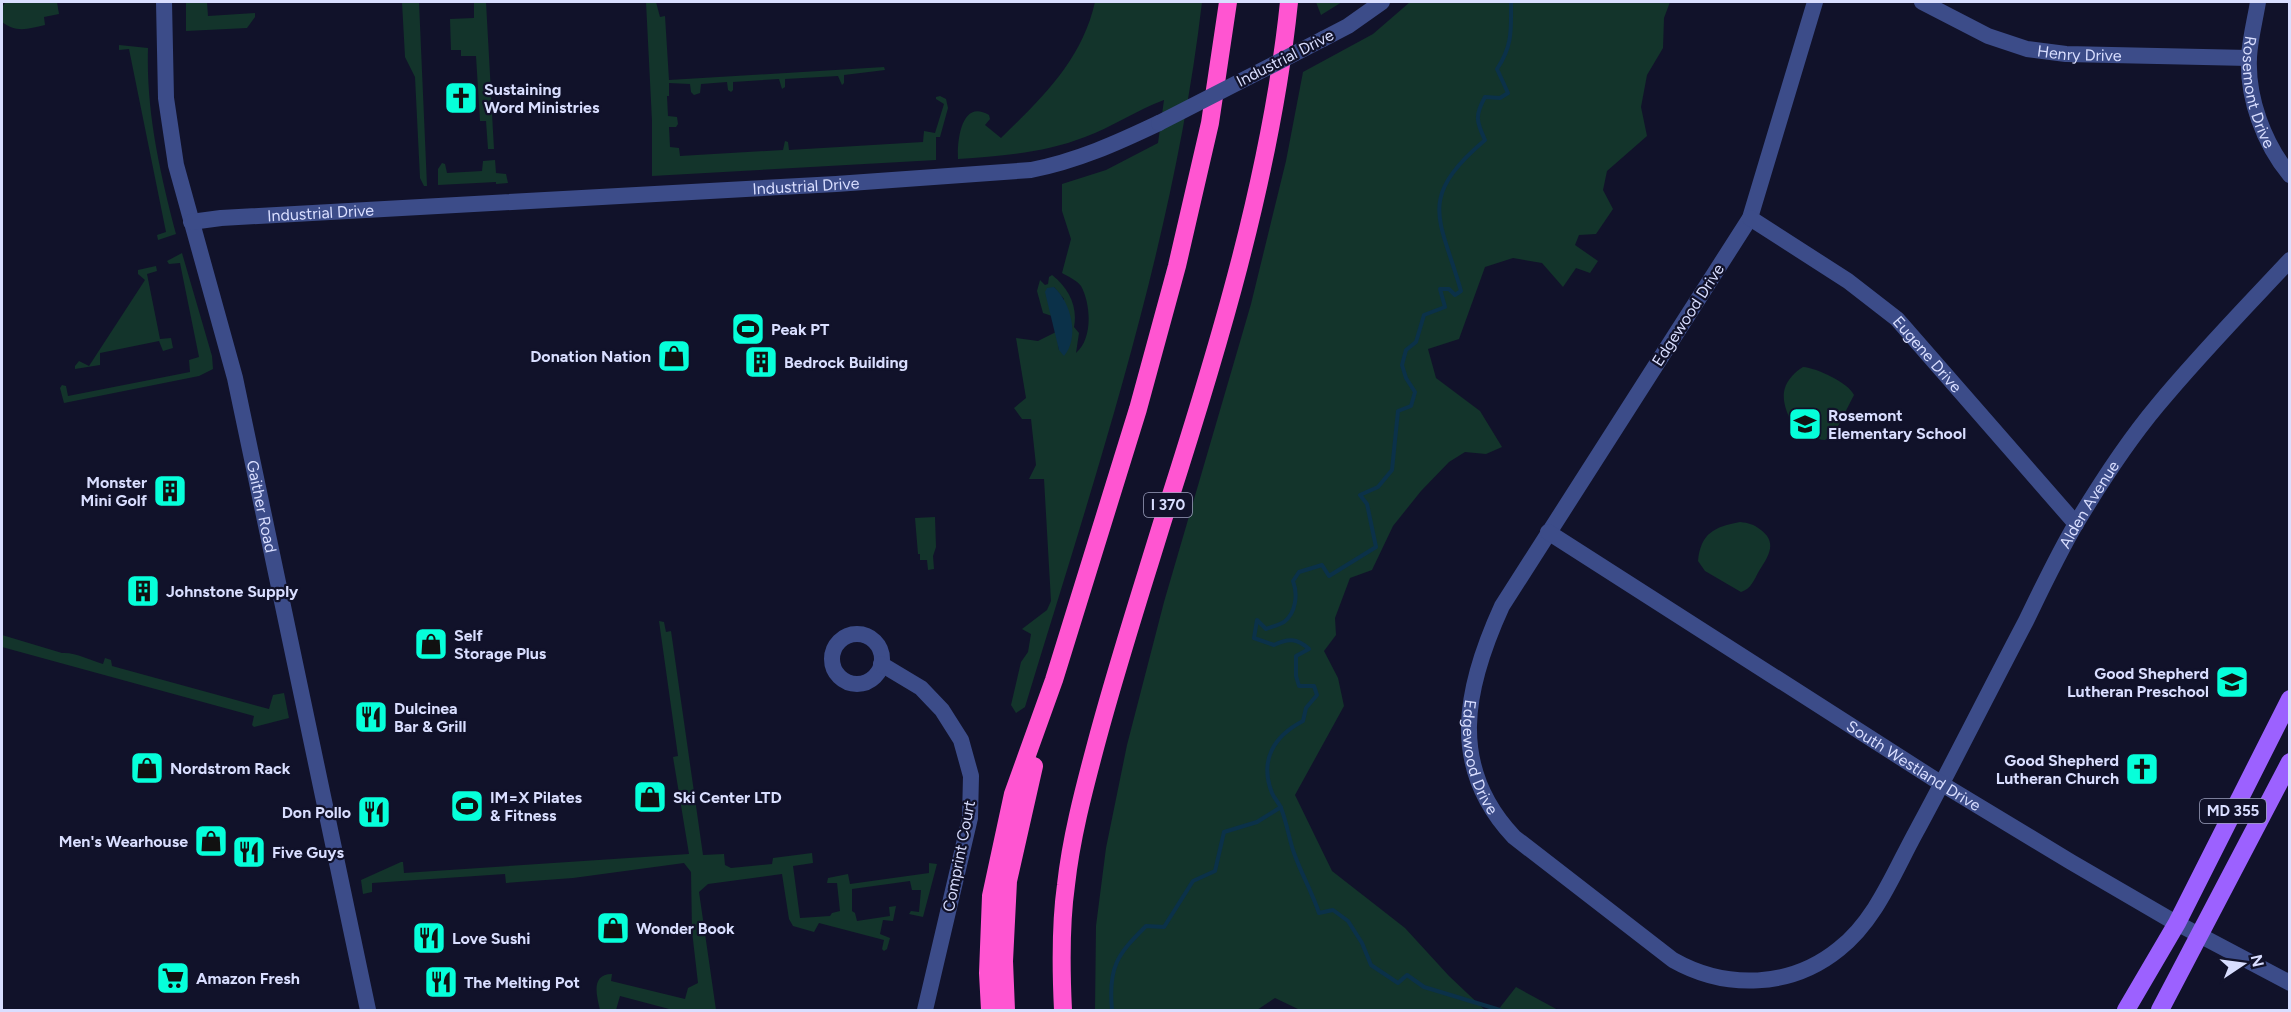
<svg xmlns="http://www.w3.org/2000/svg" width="2291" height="1012" font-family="Figtree,sans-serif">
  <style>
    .green { fill: #13342b }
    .water { fill: #0b3149 }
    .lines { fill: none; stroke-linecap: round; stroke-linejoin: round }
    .stream { stroke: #0b3149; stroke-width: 4 }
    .minor { stroke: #3c4c89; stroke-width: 16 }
    .major { stroke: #9c61ff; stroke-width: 18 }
    .highway { stroke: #ff55d1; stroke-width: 18 }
    .minor-bridge { stroke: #3c4c89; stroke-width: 16 }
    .labels { text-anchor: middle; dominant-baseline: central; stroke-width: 4.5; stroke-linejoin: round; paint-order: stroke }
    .shield { fill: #11122a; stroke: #9da1bf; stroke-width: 1.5 }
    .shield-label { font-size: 15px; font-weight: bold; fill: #d9deff }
    .street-label { font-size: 16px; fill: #d9deff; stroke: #11122a }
    .poi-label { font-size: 16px; font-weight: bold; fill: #d9deff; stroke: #11122a; text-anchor: start }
  </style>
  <rect width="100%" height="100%" fill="#11122a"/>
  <path class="green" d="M6,2H57L59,14L44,17L45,25C28,29 16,33 2,22V7Z
    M186,2H207L208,16L255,13V17L247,28L186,31Z
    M402,2H419L427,186H424L420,178L415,77L405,57Z
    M474,2H486L491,93L500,95L491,96L494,149H488L486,121H480L476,56H461V50H451L450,19L474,18Z
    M646,2H656L660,17L665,16L669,80L884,67L885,70L844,75V83L842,85L838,76L785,79V87L782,89L779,79L733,82V90L731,92L728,90L727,82L701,84L700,93L694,95L691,92L690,84L669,83V96H667L668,116L677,117L678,124L676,127H669L670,147L679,148L680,156L783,150L785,141L788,142L789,150L923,142L924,131L935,133L944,104L936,99V97L940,96L946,99L948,108L940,137H936V160L652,176V121Z
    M1095,2H1202C1174,243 1095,476 1025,707L1016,713L1011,705L1021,662L1028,652L1031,634L1022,629L1047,610L1051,601L1044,479H1029L1036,465L1031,419H1022L1014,408L1026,398L1016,338L1038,341L1056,332L1059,350L1064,299L1054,287L1050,308L1052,316L1043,313L1037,291L1040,280L1045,285L1048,284L1049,277L1052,275C1069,288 1078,307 1074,327L1079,333L1076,353C1093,339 1091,304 1081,286C1078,281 1067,276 1062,273L1071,239L1062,211V184L1106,170L1158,143L1164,100C1137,110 1112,127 1085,137C1044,153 1001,156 958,159C957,142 961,98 989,115L990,119L985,125L1001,138C1042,98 1082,60 1095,2Z
    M1316,2H1342L1321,15Z
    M1410,2H1670L1664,18L1663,48L1647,75L1641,107L1647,136L1607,171L1603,190L1613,209L1596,234L1579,235L1575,245L1598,261L1590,273L1576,268L1563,287L1542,263L1513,258L1485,267L1459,339L1428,349L1436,378L1480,411L1502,447L1486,454L1465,452L1449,462L1421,491L1393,526L1372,570L1350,578L1335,618L1336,635L1324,651L1338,678L1344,706L1295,795L1332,871L1405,928L1449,976L1485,1010H1300L1275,998L1257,1010H1095L1096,926L1106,848L1127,745L1164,602L1251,304L1286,161L1303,72L1373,34Z
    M119,45L148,48C146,112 160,173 176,234L158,240L157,235L166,232L129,49L119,50Z
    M495,160L496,173L506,174L508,183L496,184V182L438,185V169L442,163L445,164L447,173L482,171L483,161Z
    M182,253L212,356L213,369L199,376L64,403L60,388L62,385L66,386L68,396L190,372L189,360L199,357L180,263L169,264L167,261Z
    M156,266L157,271L147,274L160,339L171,338L173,348L163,351L159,341L100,353V365L75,369V366L79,361L89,366L145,280L138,274V270Z
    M1803,367C1817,368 1849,383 1854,395L1835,432L1825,440C1817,439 1809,439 1802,434C1791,426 1780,402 1785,388C1787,380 1796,371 1803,367Z
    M935,517L936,547L933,556L934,569L928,570L927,560H920V554H918L915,518Z
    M1740,522C1749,523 1753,524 1761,530C1778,543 1768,557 1759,571C1754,580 1751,589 1741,592L1705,571L1698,561C1701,533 1714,527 1740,522Z
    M659,621L664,622L666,632L671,631L703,855L724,854L725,865L731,868L772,864L773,858L812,853L813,863L793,866L800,918L830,916L832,913L840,911L837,883H827L828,878L848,874L850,884L929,873V863L937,864L923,917L909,914L911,911L919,912L921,890H912L910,881L852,889V911L855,913L857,921L890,916L889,907L896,906L893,921L883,920L880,934L890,938L887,949L884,951L882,949L884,940L819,923L814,932L793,926L789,919L782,874L708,884L699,892L716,1010H673L620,996L616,1010H600C597,997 590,974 612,974L611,981L685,999L688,988L698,983L692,931L691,872L684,863L573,878L506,883L505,874L372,883V892L363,894L361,880L401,862H403L404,873L689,854L673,757L678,756Z
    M2,635L62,653C75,652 90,660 103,664L105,658L111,660L112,666L269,709L273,695L284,693L289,718L254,727L252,725L254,716L2,647Z
    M1516,987L1558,1010H1498Z"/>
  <path class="water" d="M1054,287C1071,303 1080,337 1064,356L1059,350L1045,292L1047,288Z"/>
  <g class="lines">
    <path class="stream" d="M1112,1010C1108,967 1117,955 1146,926L1164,927L1193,881L1215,871L1224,832L1257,822L1281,807
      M1500,1010L1424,987L1407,975L1398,983L1371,965L1362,943L1348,921L1333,910L1319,913C1312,892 1301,873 1294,853C1289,839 1287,823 1281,808C1279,803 1274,798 1272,793C1259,760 1274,736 1303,721L1306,708L1317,695L1314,686H1299L1296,676V656L1309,649C1297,638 1288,638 1274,645L1254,638L1257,620L1266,629C1271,627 1279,625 1284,622C1296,613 1298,594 1293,581L1299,572L1322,565L1329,576L1376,547L1367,504L1360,495L1378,487L1392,470L1398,411L1411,406L1415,392L1406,378L1402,365L1406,350L1416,342L1424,315L1445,307L1440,289H1449L1455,295L1461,291C1440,217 1416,199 1485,140C1476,121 1475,115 1485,97L1500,98L1508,93L1497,69C1513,45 1511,29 1511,2"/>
    <g class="minor">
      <path id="s1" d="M164,2L166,98L176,165L235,378L368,1010"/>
      <path id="s2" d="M1815,2L1750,218L1502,606C1465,687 1447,766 1514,837L1673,960C1726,990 1791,988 1839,949C1876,920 1894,872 1916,832C1954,762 1989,691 2026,621C2042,588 2058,554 2077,522C2101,482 2127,442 2157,406C2199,355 2245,308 2290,260"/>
      <path id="s3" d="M1922,2L1988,36L2027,49L2066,54L2249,58"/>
      <path id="s4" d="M2258,2C2255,20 2250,39 2249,57C2247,98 2264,144 2290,175"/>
      <path d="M1323,39L1348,26L1382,2"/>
      <path id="s5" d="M1750,218L1848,281L1897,319L2076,524"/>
      <path id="s6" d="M191,222L221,218L836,184L1031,170C1077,161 1117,143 1159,123"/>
      <path id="s7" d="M1548,532L1942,784L2071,862L2169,919L2290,983"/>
      <circle cx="857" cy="659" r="25"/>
      <path d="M881,664L921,688L942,710L961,740L971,776L970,818L925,1010"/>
    </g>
    <path class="major" d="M2126,1010L2177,923L2290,699
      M2160,1010L2290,762"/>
    <path class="highway" d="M990,1010L988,973L991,896L1013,794L1054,680L1138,409L1177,266L1210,123L1228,2
      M1006,1010L1004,961L1008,881L1034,766
      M1063,1010C1061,969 1060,927 1066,885C1071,839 1083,793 1095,748C1115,672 1139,598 1162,523C1216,356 1271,176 1289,2"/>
    <path class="minor-bridge" d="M1159,123L1323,39"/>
  </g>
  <defs>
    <symbol id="church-square" viewBox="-11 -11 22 22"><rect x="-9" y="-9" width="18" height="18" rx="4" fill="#06ffda" stroke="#11122a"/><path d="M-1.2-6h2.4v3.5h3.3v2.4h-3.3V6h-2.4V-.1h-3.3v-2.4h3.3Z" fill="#111"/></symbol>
    <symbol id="stadium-square" viewBox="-11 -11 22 22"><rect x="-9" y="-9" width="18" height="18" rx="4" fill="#06ffda" stroke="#11122a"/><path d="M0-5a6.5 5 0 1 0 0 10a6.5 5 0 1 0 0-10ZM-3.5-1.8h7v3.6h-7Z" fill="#111"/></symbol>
    <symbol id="shop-square" viewBox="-11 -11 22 22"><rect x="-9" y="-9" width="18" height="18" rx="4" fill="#06ffda" stroke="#11122a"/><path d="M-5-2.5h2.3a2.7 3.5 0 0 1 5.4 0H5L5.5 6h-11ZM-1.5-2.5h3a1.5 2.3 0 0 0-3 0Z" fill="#111"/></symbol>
    <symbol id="building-square" viewBox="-11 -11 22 22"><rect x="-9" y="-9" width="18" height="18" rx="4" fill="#06ffda" stroke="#11122a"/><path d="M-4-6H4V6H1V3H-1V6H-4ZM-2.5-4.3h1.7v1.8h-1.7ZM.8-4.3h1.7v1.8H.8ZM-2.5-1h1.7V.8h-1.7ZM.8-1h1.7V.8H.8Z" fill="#111"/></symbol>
    <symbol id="school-square" viewBox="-11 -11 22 22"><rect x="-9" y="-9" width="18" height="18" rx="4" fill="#06ffda" stroke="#11122a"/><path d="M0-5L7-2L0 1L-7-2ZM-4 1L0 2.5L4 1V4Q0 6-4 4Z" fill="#111"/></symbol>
    <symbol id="restaurant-square" viewBox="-11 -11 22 22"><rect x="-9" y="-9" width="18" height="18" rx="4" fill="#06ffda" stroke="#11122a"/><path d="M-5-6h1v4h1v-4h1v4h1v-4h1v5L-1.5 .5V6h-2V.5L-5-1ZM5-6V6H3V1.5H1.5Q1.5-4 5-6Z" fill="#111"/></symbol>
    <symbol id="supermarket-square" viewBox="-11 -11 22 22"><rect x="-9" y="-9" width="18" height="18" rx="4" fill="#06ffda" stroke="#11122a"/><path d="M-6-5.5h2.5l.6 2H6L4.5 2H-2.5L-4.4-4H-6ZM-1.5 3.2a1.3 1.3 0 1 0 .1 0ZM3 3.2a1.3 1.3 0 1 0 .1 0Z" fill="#111"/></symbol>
  </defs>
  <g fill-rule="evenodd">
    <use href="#church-square" x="442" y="79" width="38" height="38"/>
    <use href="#stadium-square" x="729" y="310" width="38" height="38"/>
    <use href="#shop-square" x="655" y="337" width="38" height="38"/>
    <use href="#building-square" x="742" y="343" width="38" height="38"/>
    <use href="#school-square" x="1786" y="405" width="38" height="38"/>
    <use href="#building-square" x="151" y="472" width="38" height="38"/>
    <use href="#building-square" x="124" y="572" width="38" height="38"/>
    <use href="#shop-square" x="412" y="625" width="38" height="38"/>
    <use href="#school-square" x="2213" y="663" width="38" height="38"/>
    <use href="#restaurant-square" x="352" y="698" width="38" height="38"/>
    <use href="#shop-square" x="128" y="749" width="38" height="38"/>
    <use href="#church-square" x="2123" y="750" width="38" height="38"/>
    <use href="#shop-square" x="631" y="778" width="38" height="38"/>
    <use href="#stadium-square" x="448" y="787" width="38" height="38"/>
    <use href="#restaurant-square" x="355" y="793" width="38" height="38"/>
    <use href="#shop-square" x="192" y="822" width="38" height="38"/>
    <use href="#restaurant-square" x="230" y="833" width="38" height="38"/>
    <use href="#shop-square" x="594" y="909" width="38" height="38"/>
    <use href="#restaurant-square" x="410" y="919" width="38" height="38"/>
    <use href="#supermarket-square" x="154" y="959" width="38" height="38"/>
    <use href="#restaurant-square" x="422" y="963" width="38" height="38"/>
  </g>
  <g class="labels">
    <g class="shield">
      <rect x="1144" y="493" width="48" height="24" rx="4.5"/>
      <rect x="2200" y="799" width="66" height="24" rx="4.5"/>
    </g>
    <g class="shield-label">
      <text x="1168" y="505">I 370</text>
      <text x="2233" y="811">MD 355</text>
    </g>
    <g class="street-label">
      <text stroke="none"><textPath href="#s3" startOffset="168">Henry Drive</textPath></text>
      <text transform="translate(1285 58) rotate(-27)">Industrial Drive</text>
      <text stroke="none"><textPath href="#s4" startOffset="92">Rosemont Drive</textPath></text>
      <text stroke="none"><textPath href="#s6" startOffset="616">Industrial Drive</textPath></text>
      <text stroke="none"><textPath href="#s6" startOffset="130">Industrial Drive</textPath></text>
      <text transform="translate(1688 315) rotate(-57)">Edgewood Drive</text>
      <text stroke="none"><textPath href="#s5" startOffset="225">Eugene Drive</textPath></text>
      <text stroke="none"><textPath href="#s2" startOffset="1824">Alden Avenue</textPath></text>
      <text stroke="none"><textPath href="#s1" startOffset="516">Gaither Road</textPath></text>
      <text stroke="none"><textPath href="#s2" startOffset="844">Edgewood Drive</textPath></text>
      <text stroke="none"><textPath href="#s7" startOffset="434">South Westland Drive</textPath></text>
      <text transform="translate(959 856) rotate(-79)">Comprint Court</text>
    </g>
    <g class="poi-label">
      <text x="484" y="89">Sustaining<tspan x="484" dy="18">Word Ministries</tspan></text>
      <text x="771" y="329">Peak PT</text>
      <text x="651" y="356" text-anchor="end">Donation Nation</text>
      <text x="784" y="362">Bedrock Building</text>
      <text x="1828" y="415">Rosemont<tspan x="1828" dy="18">Elementary School</tspan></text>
      <text x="147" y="482" text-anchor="end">Monster<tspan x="147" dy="18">Mini Golf</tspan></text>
      <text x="166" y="591">Johnstone Supply</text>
      <text x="454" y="635">Self<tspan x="454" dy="18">Storage Plus</tspan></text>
      <text x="2209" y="673" text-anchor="end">Good Shepherd<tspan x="2209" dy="18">Lutheran Preschool</tspan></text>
      <text x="394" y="708">Dulcinea<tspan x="394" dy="18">Bar &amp; Grill</tspan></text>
      <text x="2119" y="760" text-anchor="end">Good Shepherd<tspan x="2119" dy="18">Lutheran Church</tspan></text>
      <text x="170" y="768">Nordstrom Rack</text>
      <text x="490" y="797">IM=X Pilates<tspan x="490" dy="18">&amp; Fitness</tspan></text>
      <text x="673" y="797">Ski Center LTD</text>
      <text x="351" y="812" text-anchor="end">Don Pollo</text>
      <text x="188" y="841" text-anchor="end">Men's Wearhouse</text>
      <text x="272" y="852">Five Guys</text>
      <text x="636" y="928">Wonder Book</text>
      <text x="452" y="938">Love Sushi</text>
      <text x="196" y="978">Amazon Fresh</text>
      <text x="464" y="982">The Melting Pot</text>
    </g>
  </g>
  <rect width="2291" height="1012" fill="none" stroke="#d9deff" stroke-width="6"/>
  <g transform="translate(2243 964) rotate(77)" stroke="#11122a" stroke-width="4.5" paint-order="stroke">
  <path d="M0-4.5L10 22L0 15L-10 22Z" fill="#d9deff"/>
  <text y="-9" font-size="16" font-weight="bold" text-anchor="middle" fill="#d9deff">N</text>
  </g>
</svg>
